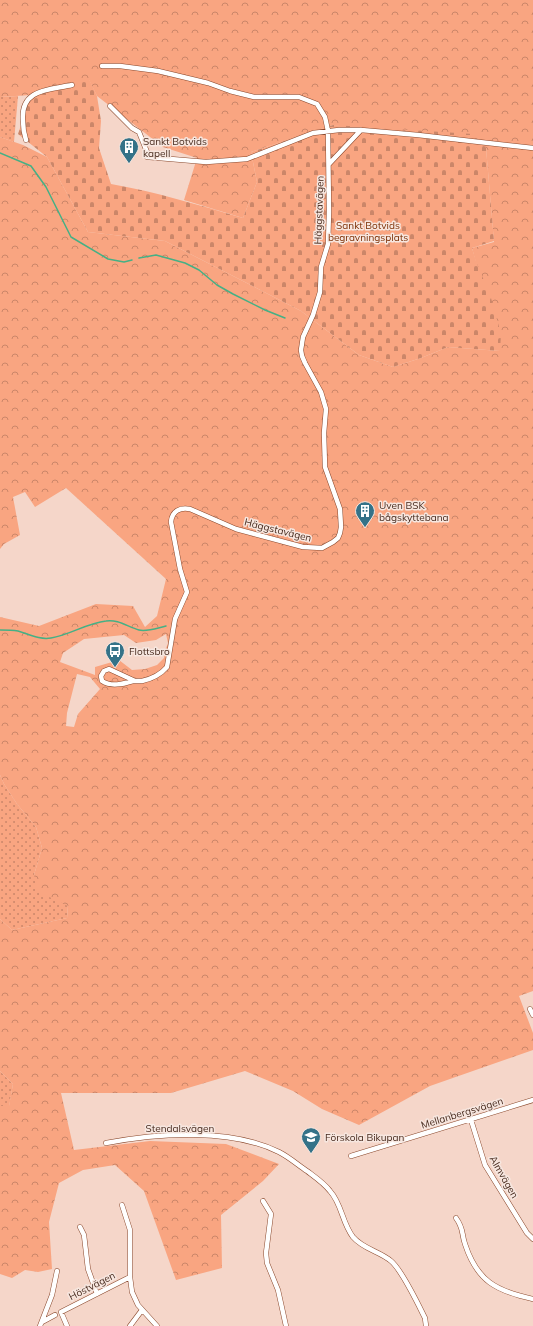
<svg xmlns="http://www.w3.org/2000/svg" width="533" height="1326" font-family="Mulish,sans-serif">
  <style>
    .grass { fill: url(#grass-dots) }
    .forest { fill: url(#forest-crowns); fill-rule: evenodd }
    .cemetery { fill: url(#cemetery-stones) }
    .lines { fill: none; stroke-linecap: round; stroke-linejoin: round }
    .stream { stroke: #45b085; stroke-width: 1.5 }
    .street-casing { stroke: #89472b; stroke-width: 5.5 }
    .street { stroke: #fff; stroke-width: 4.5 }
    .labels { text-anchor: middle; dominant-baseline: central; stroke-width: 3; stroke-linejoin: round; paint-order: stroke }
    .poi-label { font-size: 10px; fill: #46291c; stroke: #f7e7e0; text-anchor: start }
    .street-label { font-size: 10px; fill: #46291c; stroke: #f7e7e0 }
    .park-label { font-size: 10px; fill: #7a2c00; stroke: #f7e7e0 }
  </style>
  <defs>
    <pattern id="grass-dots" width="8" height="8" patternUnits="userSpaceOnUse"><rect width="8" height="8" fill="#f9a581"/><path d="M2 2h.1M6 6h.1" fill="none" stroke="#cb8669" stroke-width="1.8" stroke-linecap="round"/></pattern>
    <pattern id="forest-crowns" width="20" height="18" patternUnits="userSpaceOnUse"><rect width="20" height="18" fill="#f9a581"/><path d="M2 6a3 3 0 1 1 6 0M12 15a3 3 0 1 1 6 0" fill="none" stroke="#cb8669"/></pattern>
    <pattern id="cemetery-stones" width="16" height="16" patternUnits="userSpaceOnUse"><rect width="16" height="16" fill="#f9a581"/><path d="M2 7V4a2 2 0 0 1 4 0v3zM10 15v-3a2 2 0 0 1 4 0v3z" fill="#cb8669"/></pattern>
  </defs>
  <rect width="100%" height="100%" fill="#f5d6c9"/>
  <path class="grass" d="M18,96L14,142L0,137V97Z
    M0,775L4,784L17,804L36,827L42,848L34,875L68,906L67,918L12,930L0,919Z
    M0,1071L13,1084L9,1107L0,1106Z"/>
  <path class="forest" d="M0,0H533V991L519,996L533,1033V1050L430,1086L359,1125L322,1109L293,1091L245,1071L171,1093H61L74,1150L150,1141L226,1144L279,1164L263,1181L221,1215L222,1268L176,1280L144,1191L115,1165L83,1170L59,1183L49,1222L52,1269L38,1272L25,1270L12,1278L0,1274V1106H9L13,1084L0,1071V919L12,930L67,918L68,906L37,891L34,875L42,848L36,827L17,804L4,784L0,775V617L39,626L96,604L133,606L145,627L157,616L166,579L66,488L35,507L25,492L13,497L20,535L4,544L0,549V137L23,145L47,157L88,232L165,241L301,311L359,355L393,367L421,358L448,347L500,351L472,248L494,242L486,148L333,125L251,152L257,182L243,218L184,200L197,158L163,147L97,96L89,80L31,95L0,97ZM166,634L168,643L165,651L164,658L157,665L145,669L132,670L119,660L95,667V675L60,662L63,653L84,639L124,635L136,643L156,640ZM77,674L90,677L100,689L78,714L74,727L66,726L67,713Z"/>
  <path class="cemetery" d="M89,79L97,96L101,121L99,148L111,184C156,192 199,205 243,218L257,182L251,152L333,125L473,134L486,148L494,241L472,248L476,261L491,298L501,334L500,351L448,347L421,358L393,367L359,355L301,311L165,241L88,232L47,157L18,134L31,95L58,84Z"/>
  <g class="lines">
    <path class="stream" d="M0,153L31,166L46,187L71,237L108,259L124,262L132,260
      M139,258L156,255L185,263L199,270L217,285L233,294L265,310L285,318
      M0,630C6,630 12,630 18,631C29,634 39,640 51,638C70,635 87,623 106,621C118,619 128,627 139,630C147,632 157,628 166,626"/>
    <defs>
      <path id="street" d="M102,66H120L158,71L208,83L230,91L254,97H299L317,104L325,117L328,131L329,212L328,244L321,267L320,292L313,315L303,337L301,350L302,356L305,363L321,392L326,409L324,433L325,467L340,509L341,527L340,533L338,538L333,542L322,548L303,547L236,529L190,509C180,507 172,511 171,522L180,569L187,592L175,619L167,667C161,674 151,679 142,681C139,681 136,681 133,681C123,684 111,687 102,681L101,676L104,671L109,669L135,681
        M110,106L132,128L139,132L149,157
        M26,140C24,134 23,127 23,121C20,89 48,90 72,85
        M147,157L206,162L247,159L313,133L339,130H361L418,135L533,148
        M329,164L361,130
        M530,1009L533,1015
        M471,1120L485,1165L527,1233L533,1239
        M106,1143C158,1133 231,1128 279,1152C289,1157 298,1165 307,1171C315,1177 324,1183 330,1191C342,1204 342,1223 353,1237C363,1249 379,1251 391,1261C402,1270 418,1304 425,1318L426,1326
        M351,1156L533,1100
        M263,1201L271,1214L266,1253L267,1263L278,1290L286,1326
        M122,1205L130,1230V1277L132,1292L138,1305L157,1326
        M456,1218C464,1229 461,1232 465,1244C477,1281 496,1291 533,1299
        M80,1227L84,1235L88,1269L97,1294
        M42,1322L55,1315
        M40,1326L52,1295L57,1271
        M67,1326L61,1312L130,1277
        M130,1326L142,1310"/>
    </defs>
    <use href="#street" class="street-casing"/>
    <use href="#street" class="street"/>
  </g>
  <defs>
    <symbol id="building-pin" viewBox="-11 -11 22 30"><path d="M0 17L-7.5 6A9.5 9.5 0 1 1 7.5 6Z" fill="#347288" stroke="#f7e7e0"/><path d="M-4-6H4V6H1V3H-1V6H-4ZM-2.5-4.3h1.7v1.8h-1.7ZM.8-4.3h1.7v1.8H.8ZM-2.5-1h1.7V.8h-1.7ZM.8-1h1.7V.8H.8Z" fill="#fff"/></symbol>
    <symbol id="bus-pin" viewBox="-11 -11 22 30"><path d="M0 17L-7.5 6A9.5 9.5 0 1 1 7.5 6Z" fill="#347288" stroke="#f7e7e0"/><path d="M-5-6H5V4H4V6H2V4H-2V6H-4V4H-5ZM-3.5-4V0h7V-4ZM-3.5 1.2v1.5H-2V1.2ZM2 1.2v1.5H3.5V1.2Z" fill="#fff"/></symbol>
    <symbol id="school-pin" viewBox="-11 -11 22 30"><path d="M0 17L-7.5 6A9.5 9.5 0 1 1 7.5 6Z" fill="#347288" stroke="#f7e7e0"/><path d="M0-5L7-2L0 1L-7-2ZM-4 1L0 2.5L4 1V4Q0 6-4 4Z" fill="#fff"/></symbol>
  </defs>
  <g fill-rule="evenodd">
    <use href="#building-pin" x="118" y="136" width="22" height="30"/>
    <use href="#building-pin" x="354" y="500" width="22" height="30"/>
    <use href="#bus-pin" x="104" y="640" width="22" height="30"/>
    <use href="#school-pin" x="300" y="1126" width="22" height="30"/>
  </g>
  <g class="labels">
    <g class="poi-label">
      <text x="143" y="141">Sankt Botvids<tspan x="143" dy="12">kapell</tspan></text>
      <text x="379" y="505">Uven BSK<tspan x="379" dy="12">bågskyttebana</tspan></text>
      <text x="129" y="651">Flottsbro</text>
      <text x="325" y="1137">Förskola Bikupan</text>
    </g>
    <g class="street-label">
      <text transform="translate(319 210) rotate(-88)">Häggstavägen</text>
      <text transform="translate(278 530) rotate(14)">Häggstavägen</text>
      <text transform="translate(462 1113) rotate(-17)">Mellanbergsvägen</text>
      <text x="180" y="1128">Stendalsvägen</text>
      <text transform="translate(504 1177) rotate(60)">Almvägen</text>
      <text transform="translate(92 1286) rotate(-27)">Höstvägen</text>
    </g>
    <g class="park-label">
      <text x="368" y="225">Sankt Botvids<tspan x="368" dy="12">begravningsplats</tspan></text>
    </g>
  </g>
</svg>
